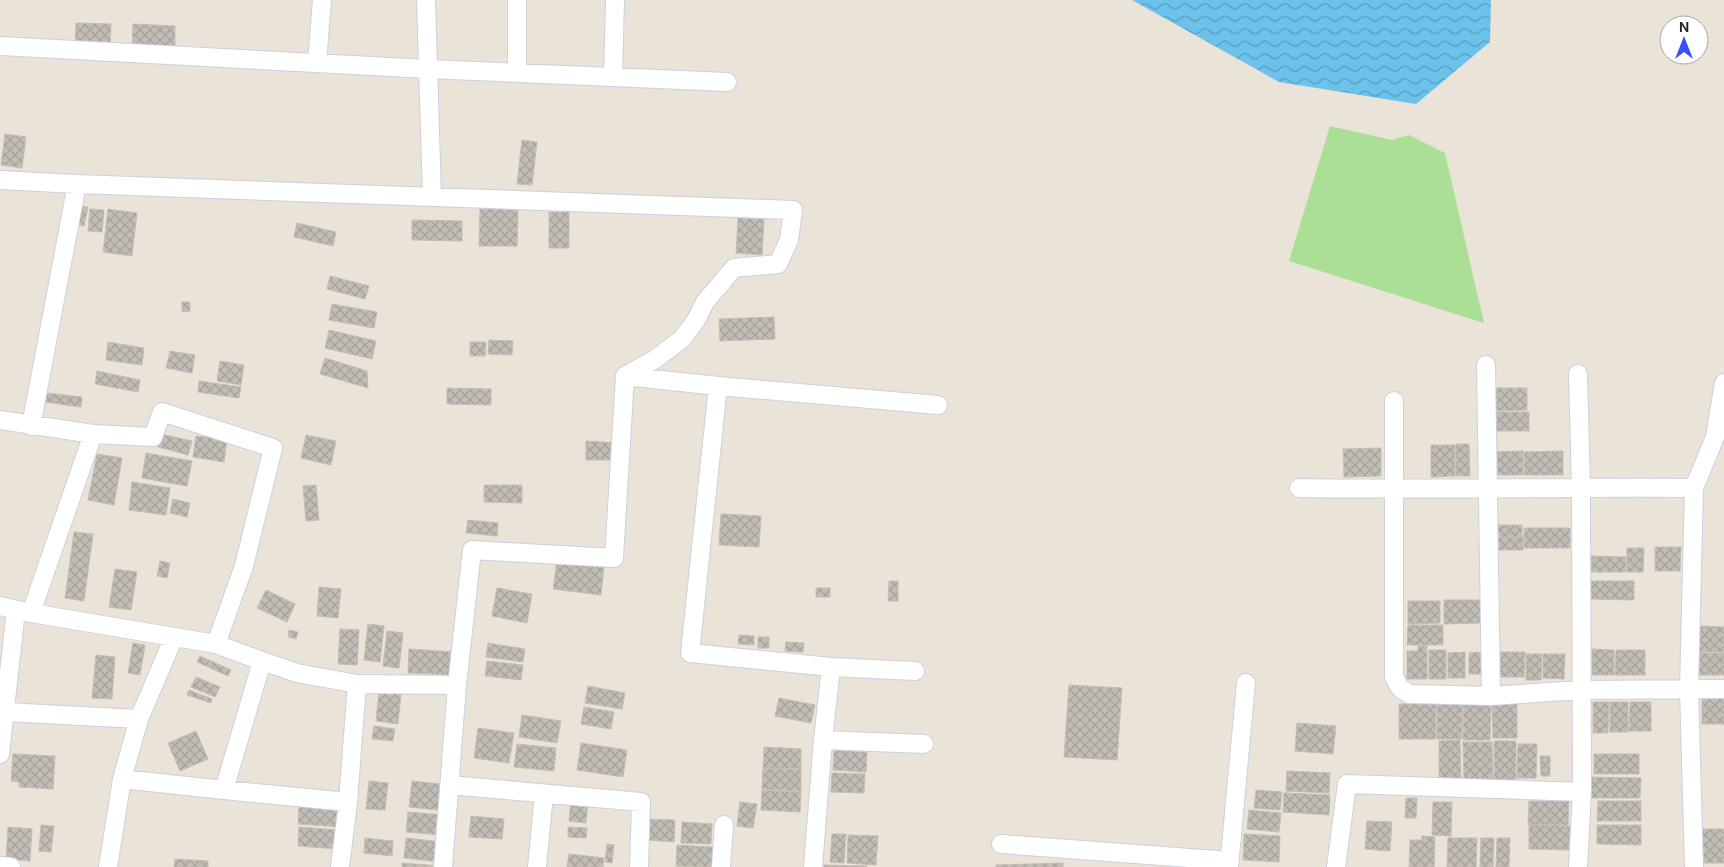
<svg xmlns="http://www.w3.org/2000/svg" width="1724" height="867" font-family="'DM Sans',sans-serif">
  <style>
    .park { fill: #aadf95 }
    .water { fill: url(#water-waves) }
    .building { fill: url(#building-cross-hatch); stroke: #c4bfb2 }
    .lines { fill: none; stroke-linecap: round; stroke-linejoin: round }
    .street-casing { stroke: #cdd0e0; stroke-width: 20 }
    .street { stroke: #fff; stroke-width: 18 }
  </style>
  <defs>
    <pattern id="water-waves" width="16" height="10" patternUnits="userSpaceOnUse" patternTransform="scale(1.25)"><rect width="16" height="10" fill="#6cc2ea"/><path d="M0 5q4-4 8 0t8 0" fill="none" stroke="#599dbd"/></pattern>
    <pattern id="building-cross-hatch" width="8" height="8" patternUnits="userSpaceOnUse" patternTransform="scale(1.25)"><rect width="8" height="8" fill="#c1bcb5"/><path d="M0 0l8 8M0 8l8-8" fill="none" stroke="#a6a19c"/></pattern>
  </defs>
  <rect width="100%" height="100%" fill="#e9e3d8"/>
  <path class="park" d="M1330,126L1392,140L1409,135L1445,153L1484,323L1289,261Z"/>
  <path class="water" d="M1132,0H1491L1490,42L1416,104L1279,82Z"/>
  <path class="building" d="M76,23L111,24L110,50L75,48Z
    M133,24L175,26V53L132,52Z
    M5,134L26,137L22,168L1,165Z
    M522,140L537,142L532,185L517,184Z
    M79,206L88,207L84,226L76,224Z
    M90,209L104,210L102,232L88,231Z
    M108,209L137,213L132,256L103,252Z
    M480,209H518L517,246H479Z
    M549,212H569V248H549Z
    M738,218L764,219L762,255L736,253Z
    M412,220L462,221V241L412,240Z
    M297,223L336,232L333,246L294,237Z
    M330,276L369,286L365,299L327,289Z
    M182,302H190V311L182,312Z
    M332,304L377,312L374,328L329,320Z
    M774,317L775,339L720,341L719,319Z
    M329,330L376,341L372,359L325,348Z
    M489,340L513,341L512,355L488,354Z
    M108,342L144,348L142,365L106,360Z
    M470,342H486L485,356H470Z
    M170,351L195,355L192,373L166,368Z
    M325,358L367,371L368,388L320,374Z
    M220,361L244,365L241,385L217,381Z
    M97,371L140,380L138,392L95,384Z
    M199,381L241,387L239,398L198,392Z
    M447,388L491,389V405L447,404Z
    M1490,388H1527V410L1490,411Z
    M38,392L82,397L81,407L37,401Z
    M1489,412H1529V431H1489Z
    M161,434L192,441L188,455L158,447Z
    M306,435L336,441L331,465L301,458Z
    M196,436L227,439L224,462L193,457Z
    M586,441L617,443L615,460H586Z
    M1456,444H1469L1470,476H1456Z
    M1431,445H1455V476L1431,477Z
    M1381,448V476L1344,477L1343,449Z
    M1523,451V475H1490V452Z
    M1563,451V475H1524V452Z
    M146,453L192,461L187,486L142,478Z
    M97,454L122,458L114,505L88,500Z
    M132,482L170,488L166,515L129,510Z
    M316,485L319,520L306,521L303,486Z
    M484,485H522V503L484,502Z
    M173,499L190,503L187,517L170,513Z
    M721,514L761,516L759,547L719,545Z
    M468,520L498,523L497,536L466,533Z
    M1490,525H1522V537H1490Z
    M1524,528H1570V548H1524Z
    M74,532L93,534L84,601L65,598Z
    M1523,537V550H1489V538Z
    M1655,547H1681L1680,571H1655Z
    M1627,548H1644L1643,572H1627Z
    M1591,556L1626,557V572H1591Z
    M160,561L170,563L167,578L157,576Z
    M557,561L604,567L601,595L553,589Z
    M115,569L137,572L131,610L109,607Z
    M889,581H898V601H888Z
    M1590,581H1634V600L1590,599Z
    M319,587L341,589L338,618L317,616Z
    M497,588L532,594L527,623L492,616Z
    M816,588H830V597H816Z
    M266,590L295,604L287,622L257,608Z
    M1444,600H1482V623L1444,624Z
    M1408,601H1440V623L1408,624Z
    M368,624L384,626L380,662L364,660Z
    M1408,625H1443V645H1407Z
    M1698,626L1724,627V652H1698Z
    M340,629L359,630L357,665L338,664Z
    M289,630L298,632L296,639L288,637Z
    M387,631L403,633L399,668L383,666Z
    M739,635L754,636V645L738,644Z
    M758,637H769V648H758Z
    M786,642L804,643L803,652L785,651Z
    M133,643L145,645L140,675L128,673Z
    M488,643L525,649L523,662L486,657Z
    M1418,646H1427V679H1407V651H1418Z
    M409,649L454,652L453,675L408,673Z
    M1592,649L1614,650V675H1592Z
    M1429,650H1446V679H1429Z
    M1616,650H1645V675H1615Z
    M1465,652V678H1448V653Z
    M1483,652V674H1469V653Z
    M1497,652H1525L1524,677H1496Z
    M1696,653H1724V675H1696Z
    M1526,654H1542L1541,680H1526Z
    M1543,654H1565L1564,679L1543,678Z
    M96,655L115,657L112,699L92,698Z
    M200,656L231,670L228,676L197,662Z
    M487,661L523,665L521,680L485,676Z
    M196,677L220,687L215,697L191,687Z
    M1069,685L1122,688L1117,760L1064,757Z
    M588,686L625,693L622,709L585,703Z
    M189,690L212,699L211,703L187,695Z
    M379,692L401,694L398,724L376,721Z
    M779,698L815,705L811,723L775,716Z
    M1702,699H1724V724H1702Z
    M1492,702H1517V738H1493Z
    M1593,702H1609L1608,733H1593Z
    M1610,702H1628V732H1610Z
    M1630,702H1651V731H1629Z
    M1463,703L1491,704L1490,740H1463Z
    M1399,704H1436V739H1399Z
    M1437,704H1462V739H1437Z
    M584,707L614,712L611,729L581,724Z
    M522,715L561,721L557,743L519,737Z
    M1297,723L1336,726L1333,754L1295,751Z
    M374,726L395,729L393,741L372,739Z
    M478,728L514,733L509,763L474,758Z
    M196,731L208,759L180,771L168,743Z
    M1460,740L1461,778H1439V741Z
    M1494,741H1516V780L1494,779Z
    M1463,742H1492L1493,779H1464Z
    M581,743L627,750L623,777L577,770Z
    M517,744L556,748L554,771L514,767Z
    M1518,744H1537L1536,778H1517Z
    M764,747L801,749V769L763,768Z
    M834,750L867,752L866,772L833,770Z
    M13,754L55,756L53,789L19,787V782L11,781Z
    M1594,754H1639V774H1594Z
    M1540,756H1550V776H1541Z
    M763,768L801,770V791L762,789Z
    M1287,771L1330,773L1329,793L1286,791Z
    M832,773L865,774L864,793L831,792Z
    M1589,777L1641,778L1640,798H1589Z
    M369,781L388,783L385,810L366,809Z
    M412,781L450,785L447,811L409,807Z
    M762,790L801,792L800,812L761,810Z
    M1256,790L1282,792L1280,810L1254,808Z
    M1284,793L1330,795L1329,815L1283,812Z
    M1406,798H1417L1416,818H1405Z
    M571,800L588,801L586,823L569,821Z
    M1529,801H1569L1568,825H1528Z
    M1598,801H1641V821H1597Z
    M740,802L757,804L753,828L737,826Z
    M1433,802H1452L1451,836L1432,835Z
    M299,806L343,809L342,827L298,824Z
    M1249,810L1281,813L1279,832L1247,829Z
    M408,812L444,815L443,835L406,832Z
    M471,816L504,819L502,839L469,837Z
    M647,819L675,820L674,842L646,840Z
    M1367,821L1392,822L1390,851L1365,849Z
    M682,822L712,824L711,844L681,843Z
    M41,825L54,826L51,852L39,851Z
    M1529,825L1570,826L1569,850L1529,849Z
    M1597,825H1641V845L1597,844Z
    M8,827L32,829L30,861L6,859Z
    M299,827L340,830L339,849L298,846Z
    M568,827L587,828L586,838L568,837Z
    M1698,829H1724V863H1698Z
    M832,834H846L844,863L830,862Z
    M1244,834L1280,836L1279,862L1243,860Z
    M848,835L878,836L876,865L847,863Z
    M1422,836L1435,837L1434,867H1409L1410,840H1422Z
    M365,838L393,841L392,856L364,853Z
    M406,838L442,842L440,862L404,858Z
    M1448,838H1477L1476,867H1447Z
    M1481,838H1494L1493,867H1480Z
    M1497,838H1510L1509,867H1496Z
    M607,844L614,845L612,863L605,862Z
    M677,845L713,847L712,867L676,866Z
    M569,854L604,858L603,867H567Z
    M175,859L208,861V867H174Z
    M402,863L439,866L402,867Z
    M1063,863V867H996V865Z
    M824,865L867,866V867H824Z"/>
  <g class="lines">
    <defs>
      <path id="street" d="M426,0L432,197
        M517,0V72
        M0,46L428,69L727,82
        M317,63L322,0
        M613,76L615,0
        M0,180L77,184L793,210L789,240L778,264L734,268L705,302L696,320L682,339L654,360L625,376
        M1486,365L1491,696
        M1394,401V677L1400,688L1409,694L1491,696L1581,690L1724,689
        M0,420L93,434L31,613
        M31,426L77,184
        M93,434L153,437L162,412L273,448L244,566L216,644
        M1299,488C1430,490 1562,487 1694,488
        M0,606L31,613L216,644L262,661
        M831,667L690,653L718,386L938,405
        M5,712L139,719L122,779L108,867
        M139,719L174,637
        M823,740L924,744
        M0,754L16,610
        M122,779L224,790
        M450,785L641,802L639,867
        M348,802L224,790L262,661L297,673L357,684
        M1001,844L1230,861
        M0,866L11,867
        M340,867L348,802L357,684L457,685
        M443,867L457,685L472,550L614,558L625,376L718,386
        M537,867L544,794
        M721,867L724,825
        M813,867L823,740L831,667L915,671
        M1229,867L1246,683
        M1336,867L1347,784L1582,792
        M1578,867L1582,792L1581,487L1578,374
        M1694,867L1689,689L1694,488L1715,437L1724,383"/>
    </defs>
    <use href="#street" class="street-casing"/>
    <use href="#street" class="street"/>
  </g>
  <g transform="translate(1684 40)"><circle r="24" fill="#ffffff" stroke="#a8a8a8"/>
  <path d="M0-4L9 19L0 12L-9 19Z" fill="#3952f5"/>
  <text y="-8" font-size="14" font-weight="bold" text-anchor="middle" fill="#262626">N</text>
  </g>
</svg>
